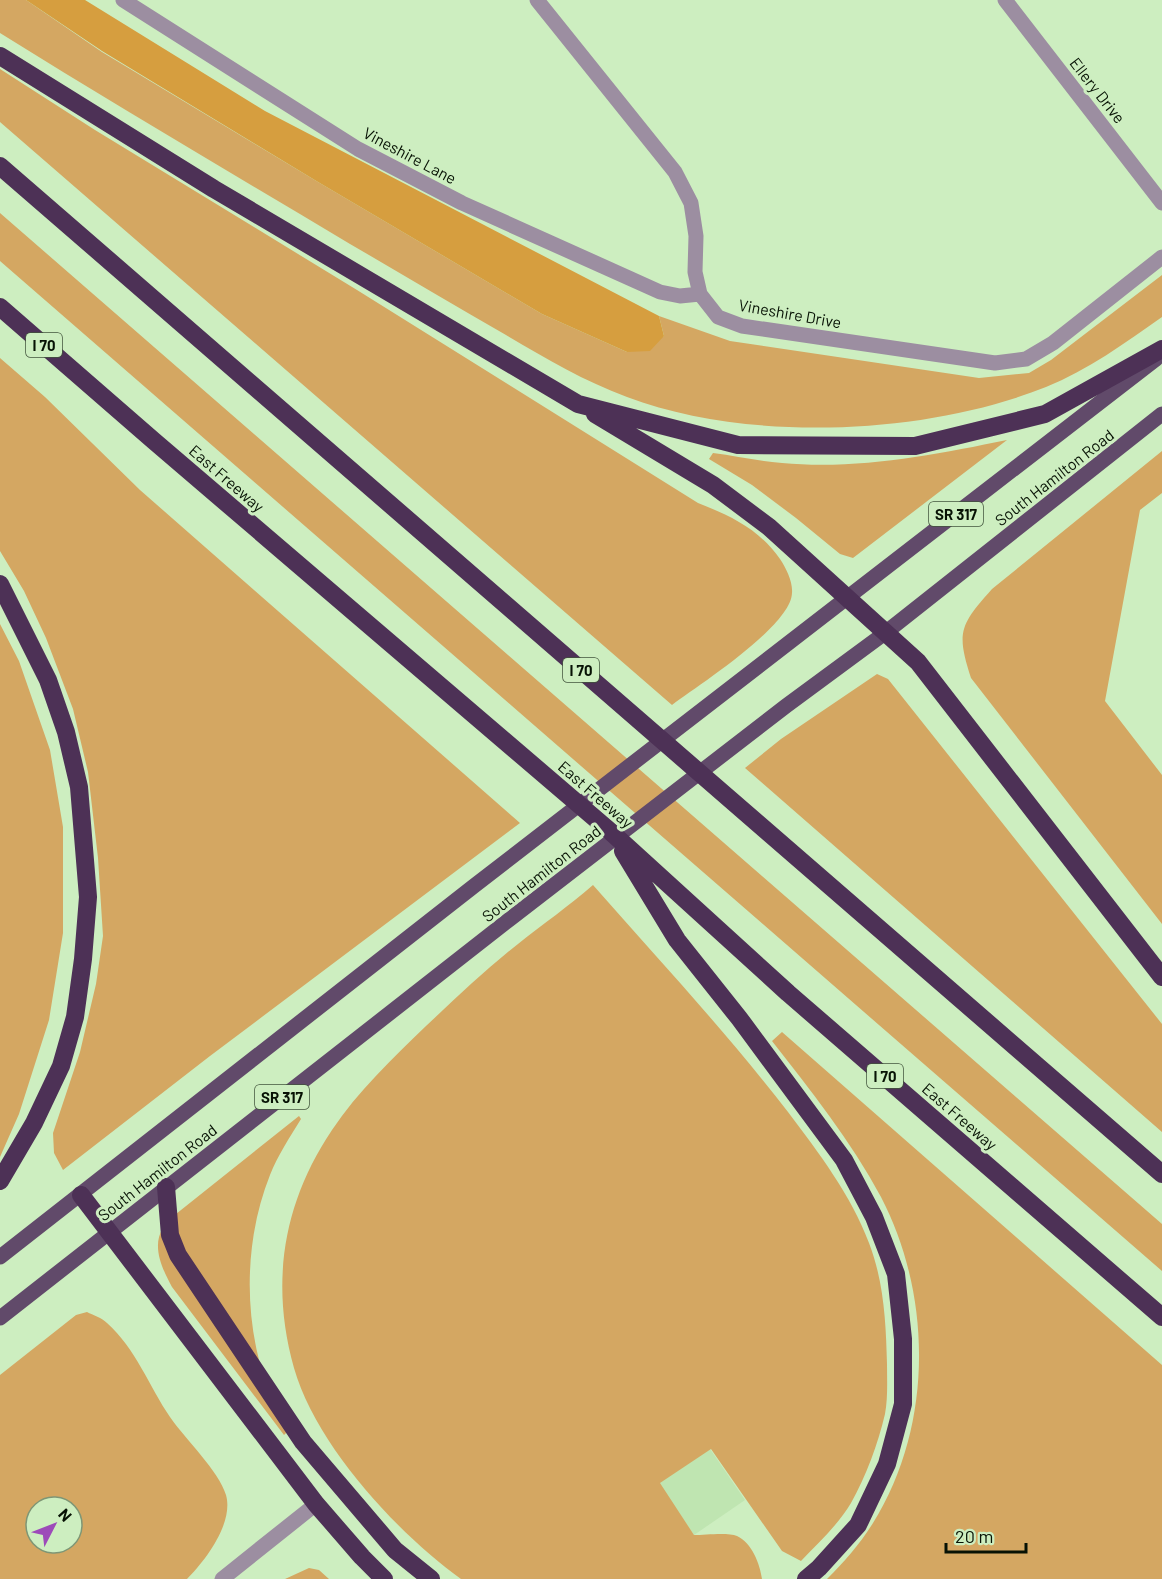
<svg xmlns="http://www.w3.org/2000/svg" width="1162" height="1579" font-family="Barlow,sans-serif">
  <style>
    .built { fill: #bfe5b1 }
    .green { fill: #d4a762; fill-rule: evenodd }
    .forest { fill: #d69e3f }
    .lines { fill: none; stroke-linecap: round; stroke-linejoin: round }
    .minor { stroke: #9c8ea1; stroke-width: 15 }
    .major { stroke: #614a6a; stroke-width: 15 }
    .highway { stroke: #4d3156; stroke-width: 18 }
    .labels { text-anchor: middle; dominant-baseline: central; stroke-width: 6; stroke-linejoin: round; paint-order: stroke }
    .shield { fill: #cdeec0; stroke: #42543c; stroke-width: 1.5 }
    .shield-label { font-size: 15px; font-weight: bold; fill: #071204 }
    .street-label { font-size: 16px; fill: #071204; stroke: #cdeec0 }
  </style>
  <rect width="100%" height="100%" fill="#cdeec0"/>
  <path class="built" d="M710,1449L745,1500L694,1535L659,1483Z"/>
  <path class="green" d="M0,0H26L102,52L318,182L542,314L627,352L664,336L659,316L730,341L979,378L1029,373L1051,360L1162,275V317C1125,343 1088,370 1046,387C926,435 749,443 627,397C584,381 545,358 506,335C453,305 402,274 350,244C233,174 115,105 0,33Z
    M0,69L95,130L357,290L698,503C731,516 759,529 780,559C786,568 793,582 792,593C791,626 699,685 672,705L0,122Z
    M0,213L1162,1224V1271L0,261Z
    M0,358L45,397L140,490L520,823L210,1056L63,1170L54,1153L53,1133L80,1052L96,984L103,936L98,858L88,772L73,709L46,638L24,591L0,551Z
    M1007,440L853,558L840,554L796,518L752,485L709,459L713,453C736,456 759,461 782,463C857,470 934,455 1007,440Z
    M1162,451V493L1140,510L1105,701L1162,775V924L971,678C956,632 960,625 992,589Z
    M0,624L19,661L50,750L63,827V933L49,1020L19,1114L0,1157Z
    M877,674L888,679L1162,1024V1132L745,768L781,739Z
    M593,885C659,960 727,1033 788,1112C819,1153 851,1195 869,1243C884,1282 886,1323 887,1364C887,1380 888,1398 885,1414C878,1444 866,1476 851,1503C838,1525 818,1543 801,1561L782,1551L711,1449L660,1483L694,1535C705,1535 728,1532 737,1536C752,1543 760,1564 762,1579H461C397,1533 316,1445 294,1368C270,1283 283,1203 332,1130C358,1091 393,1058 426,1026C456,998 486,969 518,944C543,924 569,906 593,885Z
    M782,1032L1162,1365V1579H827C844,1562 860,1544 873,1523C933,1427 933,1297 881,1197C851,1141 811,1091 772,1041Z
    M299,1116L301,1119C290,1137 278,1155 270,1175C244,1240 243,1320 267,1386C273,1401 280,1416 287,1432L284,1435L172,1287C163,1270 151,1247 163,1228C167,1223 172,1218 176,1214Z
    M87,1312C93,1315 102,1318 107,1323C136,1349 149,1386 170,1417C185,1439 219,1471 226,1495C234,1523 205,1561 187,1579H0V1375L76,1315ZM36,1507H72V1543H36Z
    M309,1568L319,1570L329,1579H285Z"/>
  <path class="forest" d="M26,0H85L265,111L659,316L664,336L650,351L627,352L542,314L318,182L102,51Z"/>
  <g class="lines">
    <path class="minor" d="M123,0L358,149L462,203L660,292L680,296L700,294
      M537,0L675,172L691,203L696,236L695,272L700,294L718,317L742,326L995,363L1026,359L1053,343L1162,257
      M1005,0L1162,203
      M222,1579L316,1504"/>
    <path class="major" d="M0,1257L474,886L1156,359
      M0,1318L510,919L786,706L885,633L1162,414"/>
    <path class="highway" d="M0,56L214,189L578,404L738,445L915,446L1045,414L1162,349
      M0,166L1162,1174
      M0,307L154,441L611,832L788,993L1162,1317
      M595,414L713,485L769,527L918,662L1162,977
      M0,584L48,680L66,732L79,787L88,897L83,959L75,1017L61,1066L34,1123L0,1181
      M623,851L677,940L739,1018L844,1160L874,1217L896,1274L903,1339V1404L887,1464L858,1525L819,1568L806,1579
      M166,1187L170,1235L178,1255L303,1442L395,1550L431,1579
      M81,1195L316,1504L362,1557L384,1579"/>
  </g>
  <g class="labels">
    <g class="shield">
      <rect x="26" y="333" width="36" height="24" rx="4.5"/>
      <rect x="929" y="502" width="54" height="24" rx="4.5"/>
      <rect x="563" y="658" width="36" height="24" rx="4.5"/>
      <rect x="867" y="1064" width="36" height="24" rx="4.5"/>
      <rect x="255" y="1085" width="54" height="24" rx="4.5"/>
    </g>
    <g class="shield-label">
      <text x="44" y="345">I 70</text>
      <text x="956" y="514">SR 317</text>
      <text x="581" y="670">I 70</text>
      <text x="885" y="1076">I 70</text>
      <text x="282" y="1097">SR 317</text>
    </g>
    <g class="street-label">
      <text transform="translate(1098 90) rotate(52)">Ellery Drive</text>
      <text transform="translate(410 155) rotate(28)">Vineshire Lane</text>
      <text transform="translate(790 313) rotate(10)">Vineshire Drive</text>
      <text transform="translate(1054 477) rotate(-38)">South Hamilton Road</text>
      <text transform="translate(227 478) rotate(41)">East Freeway</text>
      <text transform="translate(596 794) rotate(41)">East Freeway</text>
      <text transform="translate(541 873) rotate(-38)">South Hamilton Road</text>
      <text transform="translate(960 1116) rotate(41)">East Freeway</text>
      <text transform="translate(157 1172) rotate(-38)">South Hamilton Road</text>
    </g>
  </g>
  <g transform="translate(54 1525) rotate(48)"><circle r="28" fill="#cdeec0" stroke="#7e9675" stroke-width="1.5"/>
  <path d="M0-4.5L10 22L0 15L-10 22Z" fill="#9d4ab9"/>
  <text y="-9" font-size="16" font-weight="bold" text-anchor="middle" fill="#071204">N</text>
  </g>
  <path d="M946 1543v9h80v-9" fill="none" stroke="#071204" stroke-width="3"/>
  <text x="955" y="1543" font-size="18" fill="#071204" stroke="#cdeec0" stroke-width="4.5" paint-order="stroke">20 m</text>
</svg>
